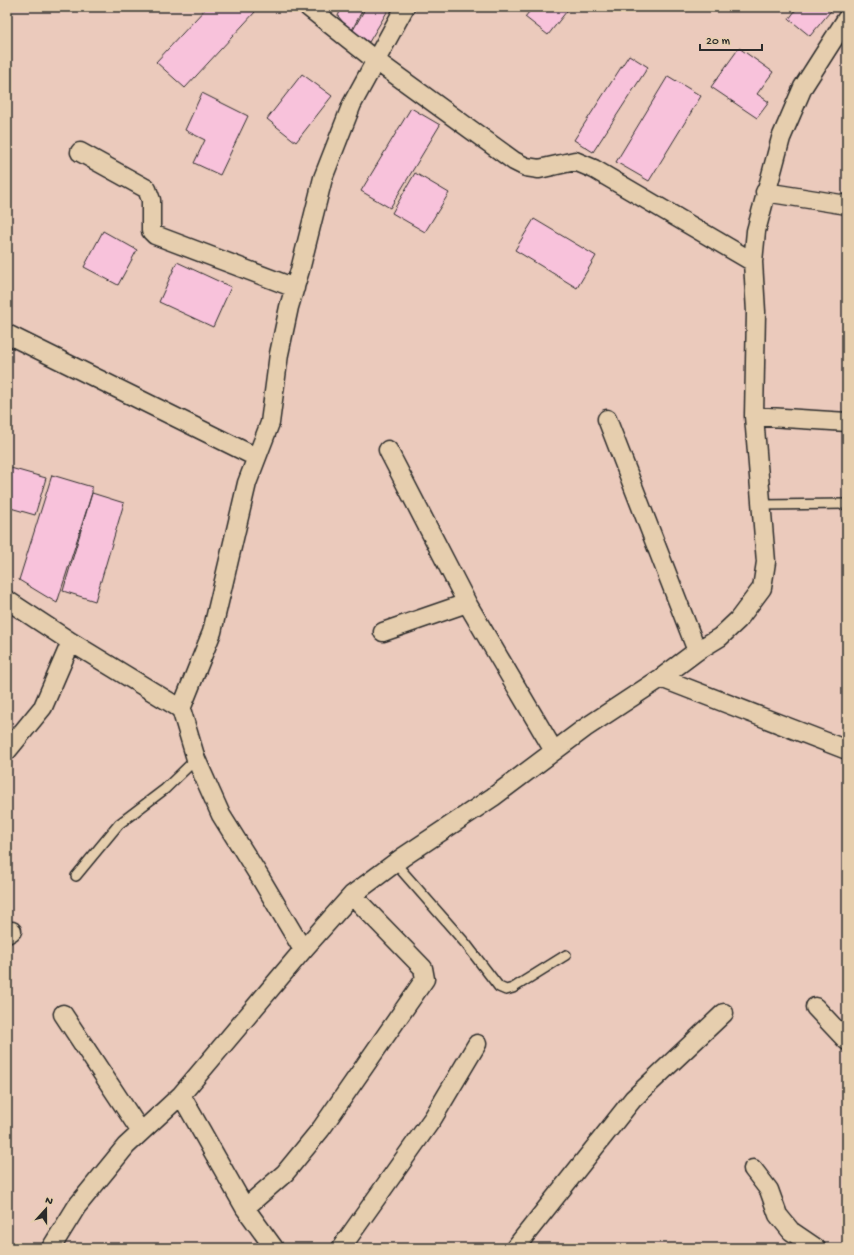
<svg xmlns="http://www.w3.org/2000/svg" width="854" height="1255" font-family="'Gochi Hand',sans-serif">
  <style>
    .building { fill: #f8c2db; stroke: #2b2b2b }
    .lines { fill: none; stroke-linecap: round; stroke-linejoin: round }
    .service-casing { stroke: #2b2b2b; stroke-width: 12 }
    .minor-casing { stroke: #2b2b2b; stroke-width: 21 }
    .service { stroke: #e6ceae; stroke-width: 9 }
    .minor { stroke: #e6ceae; stroke-width: 18 }
  </style>
  <rect width="100%" height="100%" fill="#ebcabc"/>
  <filter id="ink" filterUnits="userSpaceOnUse"><feTurbulence type="fractalNoise" baseFrequency=".025" numOctaves="2"/><feDisplacementMap in="SourceGraphic" scale="8" xChannelSelector="R" yChannelSelector="G"/><feConvolveMatrix kernelMatrix="1 2 1 2 8 2 1 2 1" color-interpolation-filters="sRGB"/></filter>
  <g filter="url(#ink)">
    <path class="building" d="M207,7H249L255,12L185,88L156,62Z
      M342,7H364L351,32L338,16Z
      M366,7H390L369,42L352,32Z
      M533,7H570L548,35L525,17Z
      M798,7H834L810,36L789,19Z
      M739,48L773,72L757,94L769,102L757,118L711,87Z
      M629,55L648,67L593,152L574,140Z
      M302,74L332,96L296,142L267,119Z
      M668,76L701,96L649,181L616,162Z
      M202,93L248,116L220,175L194,163L205,140L185,130Z
      M411,108L440,125L390,208L361,191Z
      M415,173L449,193L425,232L392,213Z
      M534,219L596,256L577,288L515,250Z
      M103,231L137,250L118,285L84,267Z
      M177,262L231,287L213,327L159,302Z
      M7,467L46,478L35,515L7,507Z
      M52,475L92,487V493L57,603L19,580Z
      M92,493L124,503L95,601L63,591Z"/>
    <g class="lines">
      <defs>
        <path id="service" d="M761,505L847,504
          M395,863L466,944L499,987L506,990L513,988L566,955
          M76,876L119,824L165,789L196,759"/>
        <path id="minor" d="M308,7L375,60L514,161L526,167L539,169L575,161L594,169L753,262
          M80,152L147,189L151,200V231L155,235L295,288
          M765,192L847,205
          M7,334L256,457
          M754,416L847,422
          M607,419L697,651
          M388,450L467,603
          M7,600L71,642L43,707L7,751
          M383,632L467,603L554,751
          M71,642L181,709
          M661,678L847,750
          M7,934L12,931
          M303,950L261,879L221,815L196,759L181,709L212,632L247,483L270,423L279,354L289,307L300,270L323,178L352,104L405,7
          M815,1007L847,1041
          M63,1014L141,1132
          M181,1095L245,1208L274,1248
          M753,1169L769,1190L778,1215L791,1231L816,1248
          M245,1208L285,1173L321,1129L425,979L423,968L352,895
          M51,1248L77,1206L126,1146L181,1095L303,950L352,895L403,857L493,797L585,728L661,678L697,651L720,637L738,620L762,588L766,562L754,416L756,312L753,262L756,231L781,138L803,87L847,18
          M341,1248L433,1118L477,1044
          M515,1248L633,1099L724,1013"/>
      </defs>
      <use href="#service" class="service-casing"/>
      <use href="#minor" class="minor-casing"/>
      <use href="#service" class="service"/>
      <use href="#minor" class="minor"/>
    </g>
  </g>
  <rect width="854" height="1255" fill="none" stroke="#e6ceae" stroke-width="24"/>
  <rect x="12" y="12" width="830" height="1231" fill="none" stroke="#2b2b2b" stroke-width="1.5" filter="url(#ink)"/>
  <g transform="translate(46 1209) rotate(21)" stroke="#e6ceae" stroke-width="3" paint-order="stroke">
  <path d="M0-3L7 15L0 10L-7 15Z" fill="#2b2b2b"/>
  <text y="-6" font-size="11" font-weight="bold" text-anchor="middle" fill="#2b2b2b">N</text>
  </g>
  <path d="M700 44v6h62v-6" fill="none" stroke="#2b2b2b" stroke-width="2"/>
  <text x="706" y="44" font-size="12" fill="#2b2b2b" stroke="#e6ceae" stroke-width="3" paint-order="stroke">20 m</text>
</svg>
